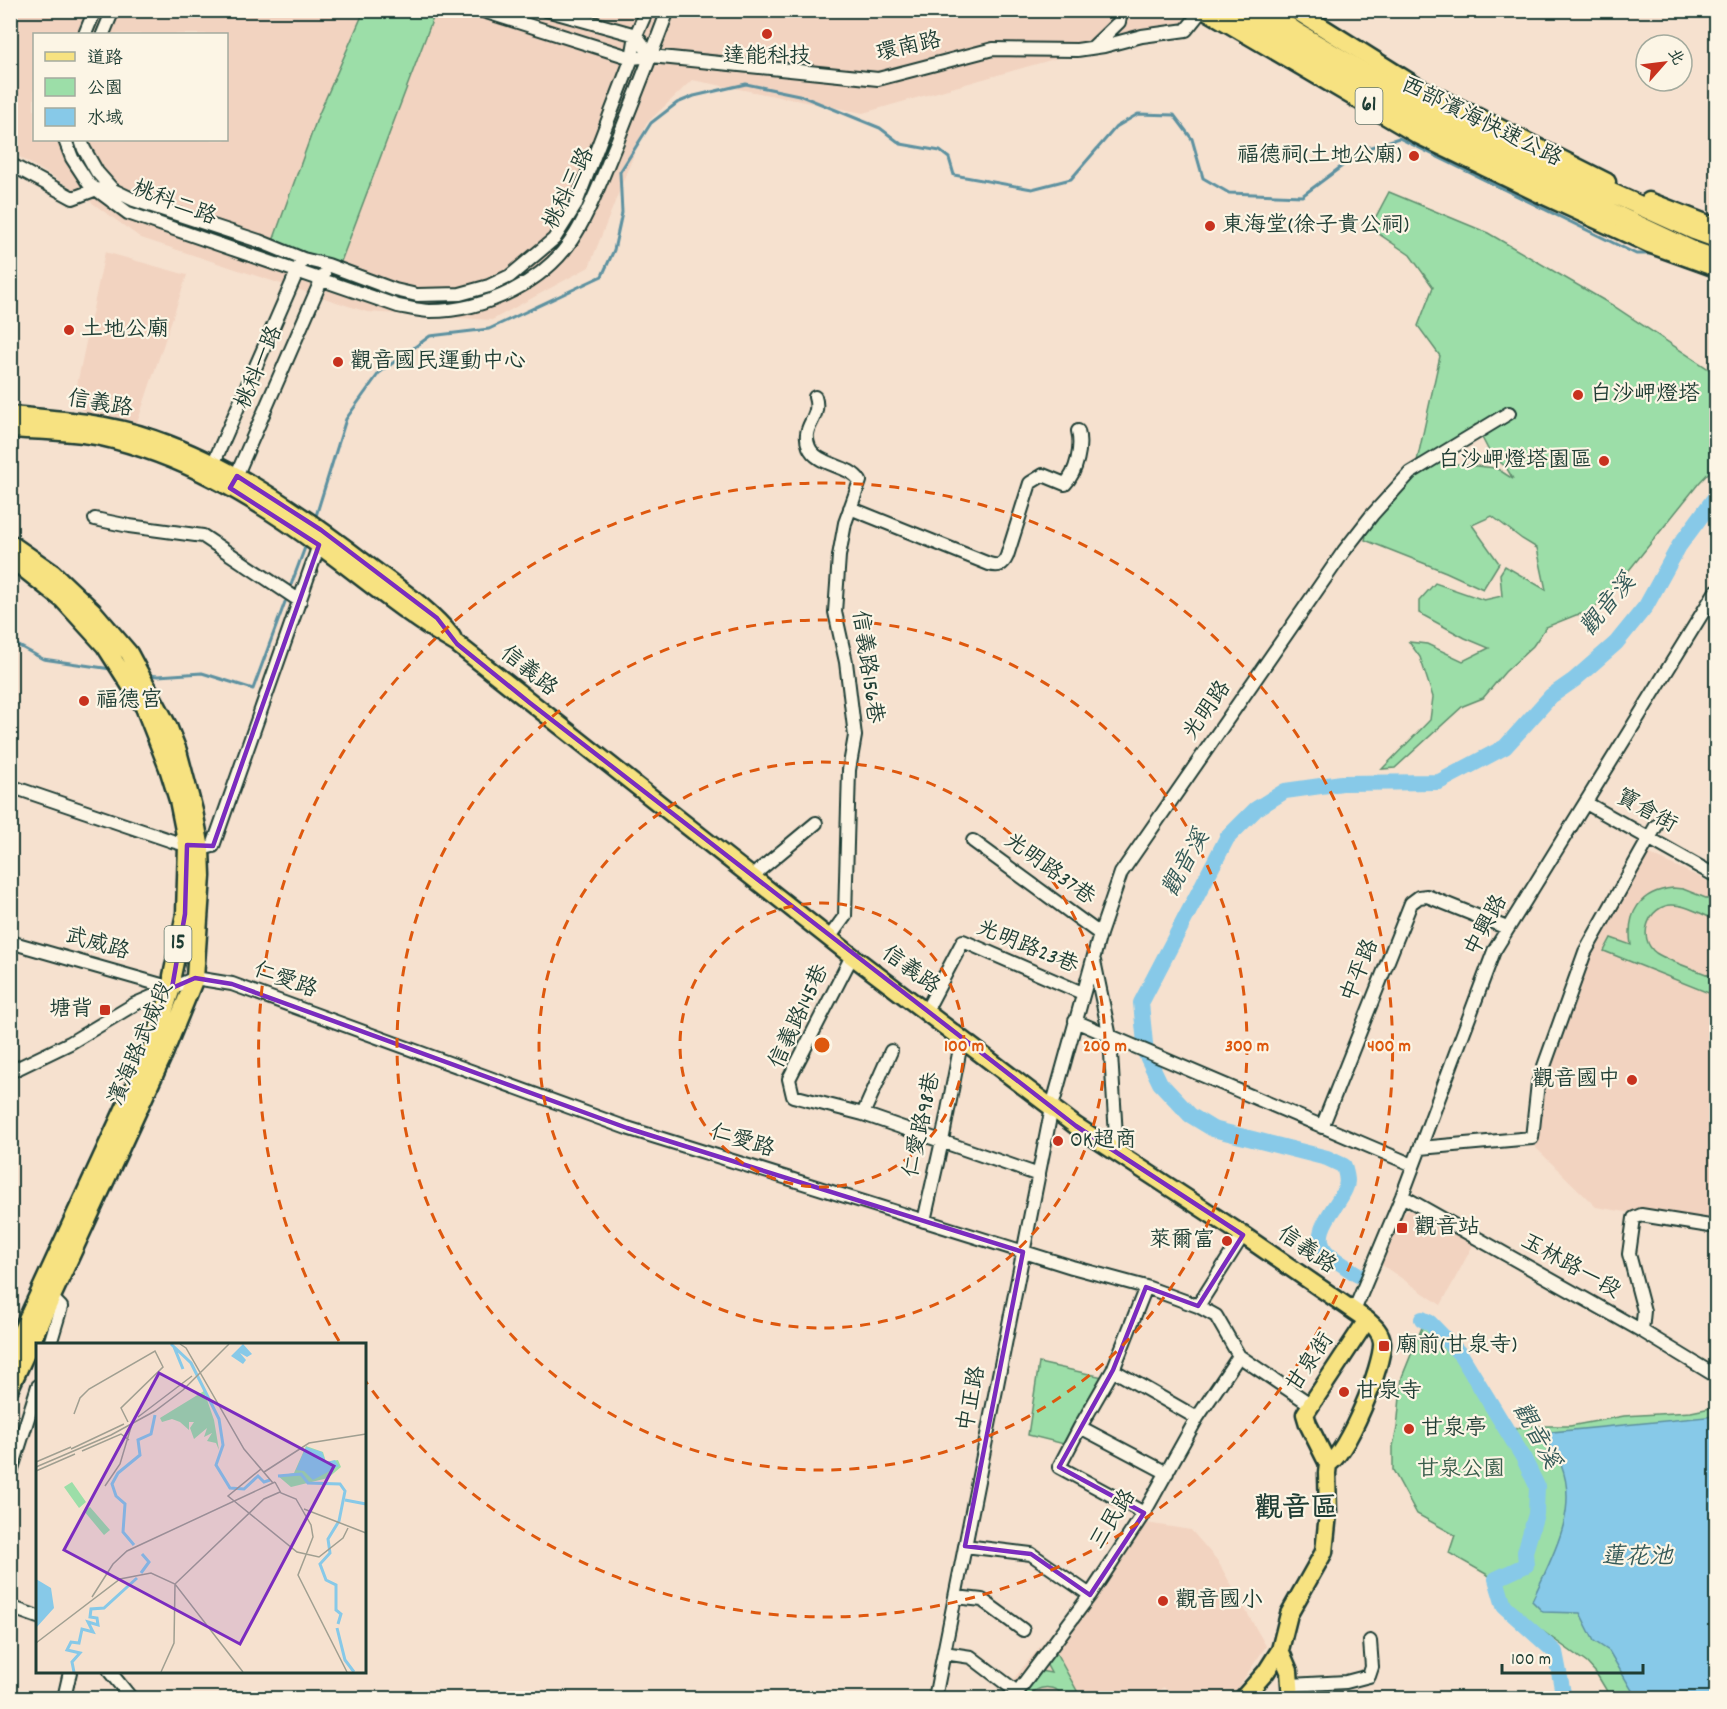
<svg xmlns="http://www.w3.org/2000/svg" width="1727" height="1709" font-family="Dekko,'LXGW WenKai TC',sans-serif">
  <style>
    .built { fill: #f2d3c0; fill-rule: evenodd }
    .green { fill: #9cdea8; stroke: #5e8e6e; stroke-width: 1.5 }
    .water { fill: #87c9e8; stroke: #5d91a0; stroke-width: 1.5 }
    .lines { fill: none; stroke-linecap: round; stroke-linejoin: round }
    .stream { stroke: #5d91a0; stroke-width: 3 }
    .river { stroke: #87c9e8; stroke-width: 16 }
    .minor-casing { stroke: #1f3d34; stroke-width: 16 }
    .major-casing { stroke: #1f3d34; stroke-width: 21 }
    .highway-casing { stroke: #1f3d34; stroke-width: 22 }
    .minor { stroke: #fcf5e5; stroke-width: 12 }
    .major { stroke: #f7e281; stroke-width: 16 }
    .highway { stroke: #f7e281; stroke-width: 18 }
    .marked { fill: none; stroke: #7b2cbf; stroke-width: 4.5; stroke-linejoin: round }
    .ring { fill: none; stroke: #de580e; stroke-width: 3; stroke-dasharray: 10 8 }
    .poi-dot { fill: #c8321e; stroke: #fcf5e5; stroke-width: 2 }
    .labels { text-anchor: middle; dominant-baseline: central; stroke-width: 4.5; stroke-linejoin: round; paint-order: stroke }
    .shield { fill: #fcf5e5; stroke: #617469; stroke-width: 1.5 }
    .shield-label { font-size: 21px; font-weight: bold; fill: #1f3d34 }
    .street-label { font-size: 22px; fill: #1f3d34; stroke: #fcf5e5 }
    .poi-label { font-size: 22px; fill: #1f3d34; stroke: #fcf5e5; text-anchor: start }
    .park-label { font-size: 22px; fill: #385d4b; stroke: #fcf5e5 }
    .water-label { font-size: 24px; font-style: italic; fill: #345958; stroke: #fcf5e5 }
    .district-label { font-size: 28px; font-weight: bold; fill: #1f3d34; stroke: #fcf5e5 }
    .inset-river { fill: none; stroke: #87c9e8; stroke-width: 3 }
    .inset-road { fill: none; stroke: #a09f91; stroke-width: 1.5 }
    .view { fill: #7b2cbf; fill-opacity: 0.15; stroke: #7b2cbf; stroke-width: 3 }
    .inset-edge { fill: none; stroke: #1f3d34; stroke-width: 3 }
    .centre { fill: #de580e; stroke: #fcf5e5; stroke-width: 3 }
    .ring-label { font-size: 18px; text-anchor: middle; font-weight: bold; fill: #de580e; stroke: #fcf5e5; stroke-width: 4.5; stroke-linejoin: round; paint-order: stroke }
  </style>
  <rect width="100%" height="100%" fill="#f6e1cf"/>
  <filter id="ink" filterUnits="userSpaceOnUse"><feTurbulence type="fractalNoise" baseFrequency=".0167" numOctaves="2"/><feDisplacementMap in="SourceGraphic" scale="12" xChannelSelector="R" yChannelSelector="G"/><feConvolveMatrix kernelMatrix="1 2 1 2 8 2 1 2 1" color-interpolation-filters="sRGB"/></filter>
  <g filter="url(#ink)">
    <path class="built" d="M11,11H1196L1182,23L863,113L692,80L646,124L589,267L492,320L367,312L141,238L70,187L11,152ZM34,34H226V140H34Z
      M105,252L187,275L136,426L86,414L74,399Z
      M1637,848L1716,885V1227L1596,1207L1536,1148L1537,1122L1557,1037L1581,953Z
      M1408,1210L1422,1216L1473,1245L1441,1305L1382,1265L1403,1214Z
      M1146,1523L1191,1530L1217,1560L1266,1646L1231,1698H1172L1164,1687L1146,1698H998L1067,1614L1103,1588Z"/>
    <path class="green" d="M364,11H417L433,18L340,264L273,241L318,116Z
      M1389,192L1488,233L1612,305L1716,374V465L1699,483L1630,569L1591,612L1576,615L1546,627L1533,646L1505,672L1483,698L1463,706L1395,768L1382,769L1430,720L1433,697L1420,657L1409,642L1427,644L1463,661L1489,648L1465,638L1419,613V601L1435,583L1484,600L1502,596L1500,574L1505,566L1546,590L1537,548L1522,539L1492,516L1472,525L1499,563L1483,589L1446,572L1365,540L1367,531L1411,478L1437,462L1496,468L1513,479L1506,467L1491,455L1475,424L1476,430L1417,461L1440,356L1418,326L1433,287L1410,255L1370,228Z
      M1673,888L1683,889L1716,902V920C1703,915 1687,905 1672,905C1649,905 1636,938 1656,953C1670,962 1700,971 1716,978V996L1604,951L1611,938L1631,945C1626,913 1640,891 1673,888Z
      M1425,1320L1461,1355L1508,1432L1523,1426H1570L1624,1416L1691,1412L1716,1407V1698H1611L1596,1673L1587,1663L1513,1610L1500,1607L1491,1580L1493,1578L1449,1553L1455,1535L1417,1514L1393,1470V1446L1397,1428L1402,1377Z
      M1039,1363L1103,1377L1064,1444L1028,1435Z
      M1054,1649L1081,1698H1066C1055,1684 1038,1684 1027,1698H1014L1040,1671L1051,1673L1043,1658Z"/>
    <path class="water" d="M1716,1416V1698H1643L1634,1694L1609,1651L1594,1641L1580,1613L1543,1612L1532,1601C1550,1560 1580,1512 1561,1465C1556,1454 1548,1444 1542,1433Z"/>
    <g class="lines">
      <path class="stream" d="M315,519L346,419L379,373L430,336L489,329L602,276L614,250L622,213L620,172L651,123L677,103L694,96L746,84L799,95L880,128L901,144L940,151L949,158L954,175L1032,189L1071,179L1116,127L1138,114L1174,115L1192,139L1203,178L1229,193L1302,196L1365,149L1399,138L1636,254H1655
        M291,585L307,542
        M10,641L43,659L111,669
        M148,675L158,676L202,673L253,689L285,602"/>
      <path class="river" d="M1358,1275C1348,1268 1336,1261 1327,1253C1308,1233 1337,1208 1345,1189C1349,1182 1346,1174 1344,1166L1327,1158L1213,1129L1190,1115L1160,1083L1146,1054L1141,1003L1227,838L1256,809L1285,791L1342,783L1439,782L1505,747L1551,696L1574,680L1616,643L1646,606L1679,546L1716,496
        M1422,1319L1430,1323L1461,1355L1523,1457L1537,1486L1536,1514L1525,1552L1526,1565L1496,1579L1504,1606L1555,1652L1564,1698"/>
      <defs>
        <path id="minor" d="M480,10L632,58L651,56L878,79L993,49L1077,50L1104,46L1142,36L1186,30L1202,10
          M546,10L636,35L651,56
          M85,34L95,10
          M103,34L113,10
          M1092,48L1119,22L1121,10
          M65,140L72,158L89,184L128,213L398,306C409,308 420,311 430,311C485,311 547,282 576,233C593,205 604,172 617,142C634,98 652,54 668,10
          M81,140L84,149L97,172L113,190L134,200L259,241L303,259L328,265L395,290L417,295L460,294L489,286L510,276L554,239L575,206L632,58L636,35L647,10
          M10,164L73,198L97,189
          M815,397C822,419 800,425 809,447C817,466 849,464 860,481L845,523L839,556L835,612L846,662L855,736L849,770L845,916L829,938
          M211,469L300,265
          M234,481L324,274
          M850,508L989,564C999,567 1003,565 1007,556L1030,483L1043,475L1065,484C1077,472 1082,447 1078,431
          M95,519L129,526L203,536L300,601
          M10,786L172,841L201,849L213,846L319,545
          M1586,803L1716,876
          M973,841L1100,934
          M751,877L816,823
          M10,942L172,988
          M852,956L789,1079L793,1096L863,1114L1039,1175
          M1094,961L1110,1037L1117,1153
          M926,1011L963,941L1080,992
          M1075,1021L1413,1165
          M10,1072L70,1043L135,1004L195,978L232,984L627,1128L1072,1267L1146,1287L1198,1306L1216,1316L1239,1356L1310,1404
          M863,1114L891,1051
          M1322,1127L1411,903L1419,897L1427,896L1507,928
          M1420,1148L1532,1138L1538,1083L1585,952L1656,826
          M1402,1196L1642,1331L1716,1376
          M924,1221L942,1141L962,1038
          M1198,1306L1243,1235
          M1354,1311L1402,1196L1494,951L1716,591
          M1642,1331L1644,1311L1629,1254L1634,1218L1641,1215L1716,1227
          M50,1344L61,1307L52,1298
          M1113,1370L1197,1418
          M1080,1427L1167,1473
          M10,1475L38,1386
          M1144,1513L1059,1467L1080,1427L1113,1370L1146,1287
          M965,1546L1031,1554L1090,1595
          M956,1597L982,1600L1023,1630
          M10,1607L38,1617
          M944,1653L971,1657L1017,1692
          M110,1672L131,1698
          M1290,1685L1346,1682L1369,1676L1372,1667L1370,1641
          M64,1698L70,1672
          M935,1698L1052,1107L1100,934L1121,873L1344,551L1372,515L1410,473L1509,413
          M1013,1698L1090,1595L1144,1513L1197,1418L1239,1356"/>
        <path id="major" d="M1205,10L1418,135L1538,193L1649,244L1716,268
          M1295,10L1416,86L1607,182
          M1649,201L1716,227
          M10,415C58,419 109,423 154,439C232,466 300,513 365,563C395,586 428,607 452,637
          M10,429C40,431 72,431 101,437C182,455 254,497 320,546C365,579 408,616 457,644L852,956L1076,1126L1243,1235L1367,1320C1374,1326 1381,1332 1382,1342C1384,1364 1347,1454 1328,1464
          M10,543L53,573L93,611L129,653L168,726L178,751L194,811L201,849L202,876L195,978L164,1054L10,1388
          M10,558L63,600L105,646L144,707L168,768L178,800L187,845L185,914L172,976V988L152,1048L10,1356
          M1280,1650L1289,1671L1291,1698
          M1243,1698L1266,1672L1280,1650L1289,1614L1324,1552L1328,1514L1327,1473L1328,1464L1308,1424L1305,1414L1367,1320"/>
        <path id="highway" d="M1234,10L1288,47L1422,124L1693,251L1716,259
          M1265,10L1296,32L1427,110L1694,230L1716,238"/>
      </defs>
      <use href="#minor" class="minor-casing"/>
      <use href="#major" class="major-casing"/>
      <use href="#highway" class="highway-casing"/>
      <use href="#minor" class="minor"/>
      <use href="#major" class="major"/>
      <use href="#highway" class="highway"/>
    </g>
  </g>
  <path class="marked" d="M237,476L321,530L437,618L457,644L530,703L1076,1126L1243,1235L1198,1306L1146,1287L1113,1370L1059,1467L1144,1513L1090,1595L1031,1554L965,1546L1023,1252L627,1128L232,984L195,978L172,988L185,914L187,845L213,846L319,545L230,488Z"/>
  <g class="ring">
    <circle cx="822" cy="1045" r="142"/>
    <circle cx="822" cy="1045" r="283"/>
    <circle cx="822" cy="1045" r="425"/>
    <path d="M339 1341A567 567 0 1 1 366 1382"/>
  </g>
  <g class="poi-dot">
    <circle cx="767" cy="34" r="6"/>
    <circle cx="1414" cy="156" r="6"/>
    <circle cx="1210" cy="226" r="6"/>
    <circle cx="69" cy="330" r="6"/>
    <circle cx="338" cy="362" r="6"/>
    <circle cx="1578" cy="395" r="6"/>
    <circle cx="1604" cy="461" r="6"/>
    <circle cx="84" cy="701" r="6"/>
    <rect x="99" y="1004" width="12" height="12" rx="3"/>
    <circle cx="1632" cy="1080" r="6"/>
    <circle cx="1058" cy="1141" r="6"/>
    <rect x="1396" y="1222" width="12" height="12" rx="3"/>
    <circle cx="1227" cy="1241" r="6"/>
    <rect x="1378" y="1340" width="12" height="12" rx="3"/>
    <circle cx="1344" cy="1392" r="6"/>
    <circle cx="1409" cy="1429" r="6"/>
    <circle cx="1163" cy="1601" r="6"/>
  </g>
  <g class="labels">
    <g class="shield">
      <rect x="1355.5" y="88" width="27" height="36" rx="4.5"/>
      <rect x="164.5" y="926" width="27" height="36" rx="4.5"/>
    </g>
    <g class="shield-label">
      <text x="1369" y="106">61</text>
      <text x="178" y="944">15</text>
    </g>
    <g class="street-label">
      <text transform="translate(909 48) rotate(-13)">環南路</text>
      <text transform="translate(1481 123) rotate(26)">西部濱海快速公路</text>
      <text transform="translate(570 189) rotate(-64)">桃科三路</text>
      <text transform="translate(174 204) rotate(21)">桃科二路</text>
      <text transform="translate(260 368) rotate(-67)">桃科一路</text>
      <text transform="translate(100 405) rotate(10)">信義路</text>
      <text transform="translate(866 667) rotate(82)">信義路156巷</text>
      <text transform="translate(528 672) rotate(39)">信義路</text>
      <text transform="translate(1208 711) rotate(-55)">光明路</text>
      <text transform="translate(1646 812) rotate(29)">寶倉街</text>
      <text transform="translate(1049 870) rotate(36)">光明路37巷</text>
      <text transform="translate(1487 926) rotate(-62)">中興路</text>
      <text transform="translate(97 945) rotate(16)">武威路</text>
      <text transform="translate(1027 948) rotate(22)">光明路23巷</text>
      <text transform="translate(910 971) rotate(36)">信義路</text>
      <text transform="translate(1361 971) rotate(-68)">中平路</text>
      <text transform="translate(285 981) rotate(20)">仁愛路</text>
      <text transform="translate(800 1017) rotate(-65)">信義路145巷</text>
      <text transform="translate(142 1044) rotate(-67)">濱海路武威段</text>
      <text transform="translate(923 1125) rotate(-78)">仁愛路98巷</text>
      <text transform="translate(742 1142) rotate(17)">仁愛路</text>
      <text transform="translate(1306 1251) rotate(35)">信義路</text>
      <text transform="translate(1570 1267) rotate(29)">玉林路一段</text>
      <text transform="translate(1311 1363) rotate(-56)">甘泉街</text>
      <text transform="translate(973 1399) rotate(-79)">中正路</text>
      <text transform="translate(1114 1520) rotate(-58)">三民路</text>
    </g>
    <g class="poi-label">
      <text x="767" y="57" text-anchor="middle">達能科技</text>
      <text x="1402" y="156" text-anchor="end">福德祠(土地公廟)</text>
      <text x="1222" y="226">東海堂(徐子貴公祠)</text>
      <text x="81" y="330">土地公廟</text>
      <text x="350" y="362">觀音國民運動中心</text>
      <text x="1590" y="395">白沙岬燈塔</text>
      <text x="1592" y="461" text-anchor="end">白沙岬燈塔園區</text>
      <text x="96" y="701">福德宮</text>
      <text x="93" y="1010" text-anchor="end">塘背</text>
      <text x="1620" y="1080" text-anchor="end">觀音國中</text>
      <text x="1070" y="1141">OK超商</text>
      <text x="1414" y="1228">觀音站</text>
      <text x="1215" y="1241" text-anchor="end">萊爾富</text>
      <text x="1396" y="1346">廟前(甘泉寺)</text>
      <text x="1356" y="1392">甘泉寺</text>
      <text x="1421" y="1429">甘泉亭</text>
      <text x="1175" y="1601">觀音國小</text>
    </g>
    <g class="park-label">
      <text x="1461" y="1470">甘泉公園</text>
    </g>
    <g class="water-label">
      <text transform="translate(1609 606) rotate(-50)">觀音溪</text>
      <text transform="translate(1187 864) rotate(-61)">觀音溪</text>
      <text transform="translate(1535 1436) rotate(61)">觀音溪</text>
      <text x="1637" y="1558">蓮花池</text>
    </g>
    <g class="district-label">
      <text x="1296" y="1511">觀音區</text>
    </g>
  </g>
  <g transform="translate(36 1343)">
    <rect width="330" height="330" fill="#f6e1cf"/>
    <path d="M168,48L178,77L183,107L180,100L171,98L176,90L168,94L171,85L158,96L154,85L158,79H153V87L144,79L136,76L126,79L124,75ZM270,103L287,109L290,119L302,117L305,124L292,135L255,144L242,133L258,130ZM36,139L50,159L43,165L28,144ZM54,164L74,187L68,192L48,168Z" fill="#9cdea8"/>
    <path d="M207,1L216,11L211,14L204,10L210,17L207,21L195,13ZM270,104L286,109L290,119L299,117L303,123L277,137L268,128L260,127ZM0,236L15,245L18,265L0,285Z" fill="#87c9e8"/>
    <path class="inset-river" d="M135,1L155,20L183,76L187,102L180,122L194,145L208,146L222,133L228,139L234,137M138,4L147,26M242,133L265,131L272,140L304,141L309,148L303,178L292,196L294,210L284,221L290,237L300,242V267L305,271L302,281M309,157L330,161M98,202L87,189L89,161L80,153L76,141L82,130L104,112L102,97L115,91L119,72M105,230L113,219L106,211M301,285L309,317L318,329M38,329L36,319L44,310L31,307L35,299L43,300L46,286L57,289L52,279L62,282L61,275L54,274L55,266L68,265L101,235"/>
    <path class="inset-road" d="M144,1L150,5L208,106L237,140M38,71L44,55L53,46L119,8L127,24L85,65L92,79M102,74L156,33M35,106L88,81M46,108L85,91L93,97M0,119L35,104M0,124L75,92L119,68L147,47L193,1M225,126L192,153L261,209L283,214L307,195L312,185M0,128L39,111M228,129L273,100L330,91M239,139L245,150L260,156L275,182L277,194L262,232L311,329M69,143L84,121L95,84M268,166L330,190M56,254L77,221L91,208L239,139M0,300L84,236L115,230L139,241L207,329M125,329L138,300L139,241L228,156L244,149"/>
    <path class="view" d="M123,30L298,123L204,301L28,207Z"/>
    <rect width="330" height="330" class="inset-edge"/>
  </g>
  <circle cx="822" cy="1045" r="9" class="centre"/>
  <g class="ring-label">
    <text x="964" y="1051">100 m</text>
    <text x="1105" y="1051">200 m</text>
    <text x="1247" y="1051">300 m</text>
    <text x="1389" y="1051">400 m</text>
  </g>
  <rect width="1727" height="1709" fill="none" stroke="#fcf5e5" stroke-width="36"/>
  <rect x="18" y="18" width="1691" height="1673" fill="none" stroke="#1f3d34" stroke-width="2" filter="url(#ink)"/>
  <rect x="33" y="33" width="195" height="108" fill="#fcf5e5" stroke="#a4ab9e" stroke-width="1.5"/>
  <rect x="45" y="52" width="30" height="9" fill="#f7e281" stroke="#a4ab9e" stroke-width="1.5"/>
  <text x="87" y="63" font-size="18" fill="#1f3d34">道路</text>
  <rect x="45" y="78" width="30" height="18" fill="#9cdea8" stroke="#a4ab9e" stroke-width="1.5"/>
  <text x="87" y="93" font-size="18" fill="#1f3d34">公園</text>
  <rect x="45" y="108" width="30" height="18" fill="#87c9e8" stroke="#a4ab9e" stroke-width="1.5"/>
  <text x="87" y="123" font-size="18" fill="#1f3d34">水域</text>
  <g transform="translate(1664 63) rotate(62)"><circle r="28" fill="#fcf5e5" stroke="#a4ab9e" stroke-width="1.5"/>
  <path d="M0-4.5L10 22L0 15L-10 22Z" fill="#c8321e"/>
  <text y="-9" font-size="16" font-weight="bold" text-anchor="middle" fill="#1f3d34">北</text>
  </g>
  <path d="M1502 1664v9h141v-9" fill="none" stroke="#1f3d34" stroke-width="3"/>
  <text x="1511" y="1664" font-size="18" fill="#1f3d34" stroke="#fcf5e5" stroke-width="4.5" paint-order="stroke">100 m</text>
</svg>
